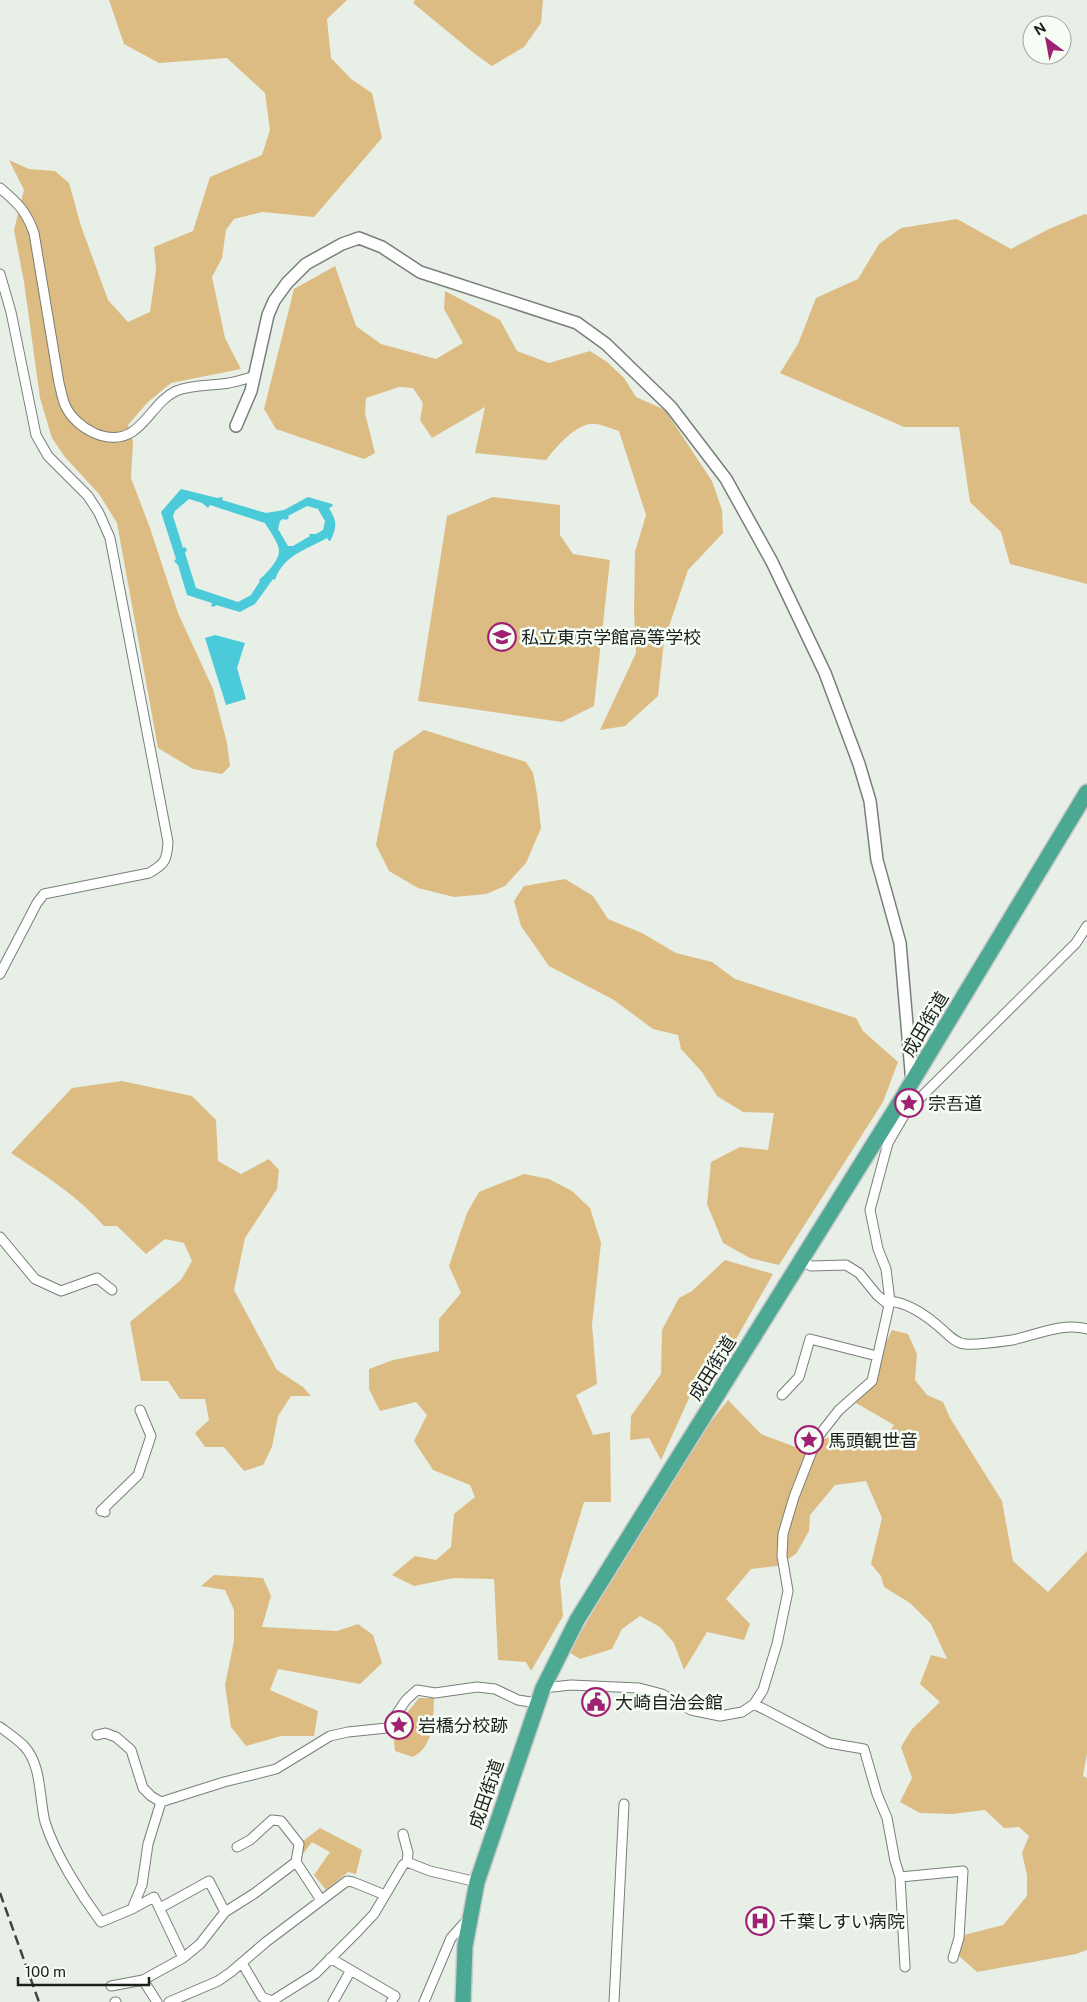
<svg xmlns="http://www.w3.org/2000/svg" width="1087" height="2002" font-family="'Public Sans','Noto Sans JP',sans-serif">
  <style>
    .green { fill: #ddbc83 }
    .water { fill: #4bcada; fill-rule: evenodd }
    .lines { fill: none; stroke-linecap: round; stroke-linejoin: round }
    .street-casing { stroke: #787f78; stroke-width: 11 }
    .secondary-casing { stroke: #787f78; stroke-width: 14 }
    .highway-casing { stroke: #c9c9c9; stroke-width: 18 }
    .street { stroke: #fff; stroke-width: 9 }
    .secondary { stroke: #fff; stroke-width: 11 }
    .highway { stroke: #4ba892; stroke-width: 15 }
    .rail { stroke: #404440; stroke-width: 2.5; stroke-dasharray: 10 5; stroke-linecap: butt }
    .labels { text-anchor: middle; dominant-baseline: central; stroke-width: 5; stroke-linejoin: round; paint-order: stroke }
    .poi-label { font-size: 18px; fill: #1d201d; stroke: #f5fdf4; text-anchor: start }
    .street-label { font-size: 18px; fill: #1d201d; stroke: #f5fdf4 }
  </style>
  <rect width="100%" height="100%" fill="#e7efe7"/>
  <path class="green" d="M109,0H347L327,19L331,58L351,79L372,93L382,138L314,217L262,212L234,219L226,230L222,258L212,277L225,338L241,369L171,383L148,402L128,425L133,442L131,478L150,528L178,613L213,689L227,743L230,766L222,774L193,769L158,748L117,523L99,494L65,457L52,438L40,398L24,282L14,230L24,190L9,160L29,169L55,171L69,183L81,226L108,300L128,322L150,312L156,270L154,247L193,231L210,177L262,155L270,130L265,93L227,58L159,63L124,44Z
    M415,0H543L541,23L524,47L492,66L475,54L413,3Z
    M1085,214L1087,215V584L1010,564L1001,532L970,502L959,427H904L780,373L798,344L816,298L858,279L879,244L901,228L957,219L1011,249L1049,229Z
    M335,266L356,326L381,344L436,359L463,343L444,309L445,291L500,320L517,351L549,363L590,351L607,362L624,378L636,397L665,410L712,481L722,510L723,533L688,570L664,641L658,696L625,726L600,730L636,653L634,612L635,552L646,515L619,431C612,429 604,425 596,424C578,421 556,447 546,460L475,453L485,407L432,438L420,420L423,403L413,388L399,387L366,398L365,413L375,453L364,459L276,429L264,409L294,289Z
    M493,497L560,505V535L573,554L610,560L594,706L562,722L418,701L447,516Z
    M424,730L526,762L533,773L537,794L541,828L526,863L505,886L486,894L454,897L418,888L389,871L376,845L394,751Z
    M565,879L593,896L608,919L642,933L676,953L712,962L735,979L856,1018L863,1031L898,1062L883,1102L779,1265L750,1258L723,1243L707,1204L711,1162L740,1147L768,1150L774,1113L743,1112L717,1096L702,1072L681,1049L678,1035L653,1029L614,1000L549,966L521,926L514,901L524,886Z
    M122,1081L192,1096L216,1120L218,1161L241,1174L269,1159L279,1170L277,1189L245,1238L234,1290L277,1370L303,1387L311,1396H291L278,1416L272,1447L263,1465L244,1471L224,1447H205L195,1433L209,1420L205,1399H180L168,1381H141L130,1322L181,1280L192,1261L184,1243L165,1239L146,1254L117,1226H104C78,1196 44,1175 11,1153L72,1088Z
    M524,1174L549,1179L572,1191L590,1208L601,1243L592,1325L597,1384L576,1395L593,1435L610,1432L611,1502H584L560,1581L563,1616L531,1671L526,1662L498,1660L494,1579L453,1578L414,1586L392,1575L415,1556L436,1560L451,1547L454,1514L475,1497L470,1485L433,1470L414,1441L427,1415L416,1402L380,1411L369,1389V1369L393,1360L439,1351V1319L461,1293L449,1266L467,1213L479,1192Z
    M725,1260L773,1274L731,1348L708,1356L661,1460L649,1438L630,1440L631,1416L661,1374L662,1330L679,1298L692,1291Z
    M892,1330L908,1334L917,1354L915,1380L927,1395L943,1402L950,1418L1002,1501L1013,1561L1048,1592L1087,1551V1753L1083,1776L1087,1778V1950L1076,1954L977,1972L959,1956L964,1935L1003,1925L1027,1896V1875L1022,1853L1029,1836L1019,1827L1004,1828L985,1810L952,1814L920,1813L900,1802L912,1778L901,1747L912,1729L940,1702L920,1684L931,1655L947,1659L931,1624L910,1603L884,1587L881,1576L871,1564L882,1518L866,1481L835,1485L810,1515L809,1531L796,1554L777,1566L751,1569L726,1599L750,1624L744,1640L707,1632L684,1670L674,1643L660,1627L640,1616L622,1629L612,1649L580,1659L569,1652L688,1451L728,1400L761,1434L798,1448L847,1431L886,1436L894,1425L856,1403Z
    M214,1575L263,1578L271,1596L262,1627L337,1631L358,1624L373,1635L382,1663L360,1684L278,1669L270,1690L318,1711L314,1736H281L246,1746L231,1727L225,1685L234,1641V1610L225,1590L201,1586Z
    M419,1698H434C433,1719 435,1745 413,1757L395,1751L393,1730Z
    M320,1828L362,1850L356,1874L348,1872L326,1890L314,1875L330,1852L312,1842L302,1855L303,1841Z"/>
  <path class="water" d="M181,489L217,498L223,497L222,500L266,513L284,510L308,497L332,504L333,506L329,508C337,522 337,525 331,540L329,541L327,538C305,550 283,556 275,580L273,579L255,604L240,612L216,605L214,607L211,606L212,603L187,595L178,565L174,561L176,559L161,512ZM189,499L202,503L208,508L210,505L265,523C269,530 279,543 279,551C279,561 265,575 259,580L260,581L251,595L238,602L196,588L185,553L187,550L185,547L183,548L173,516L175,511ZM307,506L318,509L325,521L323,530L316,534H309L310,536L293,546H288L278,529L280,521L283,519L286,520L289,518L288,516Z
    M215,635L245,643L237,668L246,699L226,705L205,638Z"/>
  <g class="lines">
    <defs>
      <path id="street" d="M0,188C18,203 26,211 34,233L59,383C61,390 62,398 65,405C75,428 109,447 132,432C149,421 157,400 176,391C192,384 212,386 229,383C238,381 246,379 255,376
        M0,274L11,312L36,435L48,456L88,496L99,513L110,538L168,842C167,860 165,864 149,873L44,894L37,903L0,974
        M0,1237L35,1279L61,1291L97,1278L112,1290
        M800,1260L811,1266L846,1265L859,1273L877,1295L889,1305
        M890,1301C907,1303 924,1314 937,1325C946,1332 954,1343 965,1344C979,1345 998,1342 1012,1340C1036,1335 1063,1322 1087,1329
        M782,1395L799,1377L810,1339L877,1356
        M105,1512L101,1511L138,1475L151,1436L140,1410
        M543,1688L571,1685L639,1688L662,1694L691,1710L720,1716L742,1712L754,1704L763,1690L777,1644L788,1591L782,1556L783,1534L794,1497L817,1438L839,1410L872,1381L890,1301L886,1269L878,1249L870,1210L888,1143L906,1112L1076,943L1087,926
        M754,1704L829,1743L864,1749L877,1794L887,1818L895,1861L900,1877L905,1967
        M0,1727C8,1733 17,1739 24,1746C42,1765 39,1798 45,1822C55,1854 81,1895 101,1922L132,1909L142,1885L148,1844L161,1802L224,1782L276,1769L330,1736L348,1732L387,1728L406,1700L417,1690L435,1693L477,1687L495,1689L518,1700L537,1703
        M97,1735L105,1733L116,1737L131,1750L143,1788L151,1796L161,1802
        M237,1847L250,1840L272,1820L281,1821L299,1844L296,1862L321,1900
        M407,1862L430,1871L477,1882
        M900,1877L963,1871L959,1938L953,1958
        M160,1908L209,1881L225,1912
        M132,1909L154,1897L183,1958
        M330,1958L395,1996L391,2002
        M242,1963L262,1997L272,2001L315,1974L358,1931L374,1914L403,1865L407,1862L408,1853L403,1834
        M143,1980L157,2002
        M111,1986L143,1980L183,1958L200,1944L225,1912L255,1893L296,1862
        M115,2002H116
        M169,2002L218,1981L231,1972L266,1942L347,1881L353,1882L385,1895
        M333,2002L351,1970
        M424,2002L451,1938L468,1919
        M614,2002L624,1804"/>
      <path id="secondary" d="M236,426L251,391L268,315L274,301L287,283L306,264L342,244L359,238L382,247L420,272L577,323L606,344L671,407L726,479L772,562L825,673L859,764L870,801L877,860L900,943L912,1083"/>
      <path id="highway" d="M463,2002L465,1946L477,1882L543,1688L577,1620L901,1100L1087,792"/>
    </defs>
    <use href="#street" class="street-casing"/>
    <use href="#secondary" class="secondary-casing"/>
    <use href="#highway" class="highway-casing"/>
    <use href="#street" class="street"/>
    <use href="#secondary" class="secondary"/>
    <use href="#highway" class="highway"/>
    <path class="rail" d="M0,1893L39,2002"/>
  </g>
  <defs>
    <symbol id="school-ring" viewBox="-11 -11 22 22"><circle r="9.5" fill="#f5fdf4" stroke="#a02174" stroke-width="1.5"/><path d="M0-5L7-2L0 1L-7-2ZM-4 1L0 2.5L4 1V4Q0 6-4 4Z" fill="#a02174"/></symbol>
    <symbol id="sight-ring" viewBox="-11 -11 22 22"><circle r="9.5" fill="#f5fdf4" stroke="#a02174" stroke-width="1.5"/><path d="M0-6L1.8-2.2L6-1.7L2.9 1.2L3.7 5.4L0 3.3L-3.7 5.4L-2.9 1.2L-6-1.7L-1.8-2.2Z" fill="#a02174"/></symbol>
    <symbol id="civic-ring" viewBox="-11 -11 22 22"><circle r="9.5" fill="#f5fdf4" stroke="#a02174" stroke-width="1.5"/><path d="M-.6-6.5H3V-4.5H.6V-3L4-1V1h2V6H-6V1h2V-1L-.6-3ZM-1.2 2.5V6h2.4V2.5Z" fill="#a02174"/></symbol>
    <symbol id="hospital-ring" viewBox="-11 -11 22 22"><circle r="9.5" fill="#f5fdf4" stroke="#a02174" stroke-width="1.5"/><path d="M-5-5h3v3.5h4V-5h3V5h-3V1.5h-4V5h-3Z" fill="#a02174"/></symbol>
  </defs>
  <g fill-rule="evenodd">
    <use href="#school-ring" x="486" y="621" width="32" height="32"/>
    <use href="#sight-ring" x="893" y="1087" width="32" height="32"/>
    <use href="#sight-ring" x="793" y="1424" width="32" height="32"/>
    <use href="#civic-ring" x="580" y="1686" width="32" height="32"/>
    <use href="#sight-ring" x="383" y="1709" width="32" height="32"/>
    <use href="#hospital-ring" x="744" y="1905" width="32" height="32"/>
  </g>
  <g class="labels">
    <g class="poi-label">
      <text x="521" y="637">私立東京学館高等学校</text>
      <text x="928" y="1103">宗吾道</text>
      <text x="828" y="1440">馬頭観世音</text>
      <text x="615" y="1702">大崎自治会館</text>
      <text x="418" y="1725">岩橋分校跡</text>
      <text x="779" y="1921">千葉しすい病院</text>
    </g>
    <g class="street-label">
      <text transform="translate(925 1024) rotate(-59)">成田街道</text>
      <text transform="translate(712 1368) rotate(-58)">成田街道</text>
      <text transform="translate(486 1794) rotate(-71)">成田街道</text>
    </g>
  </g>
  <g transform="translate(1047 40) rotate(328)"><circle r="24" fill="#f5fdf4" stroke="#9fa59e"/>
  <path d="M0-4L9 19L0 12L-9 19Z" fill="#a02174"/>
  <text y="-8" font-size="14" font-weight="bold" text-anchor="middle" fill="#1d201d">N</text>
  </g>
  <path d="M18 1977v8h131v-8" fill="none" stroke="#1d201d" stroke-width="2.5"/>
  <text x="25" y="1977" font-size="15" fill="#1d201d" stroke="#f5fdf4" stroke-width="4" paint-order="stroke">100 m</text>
</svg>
